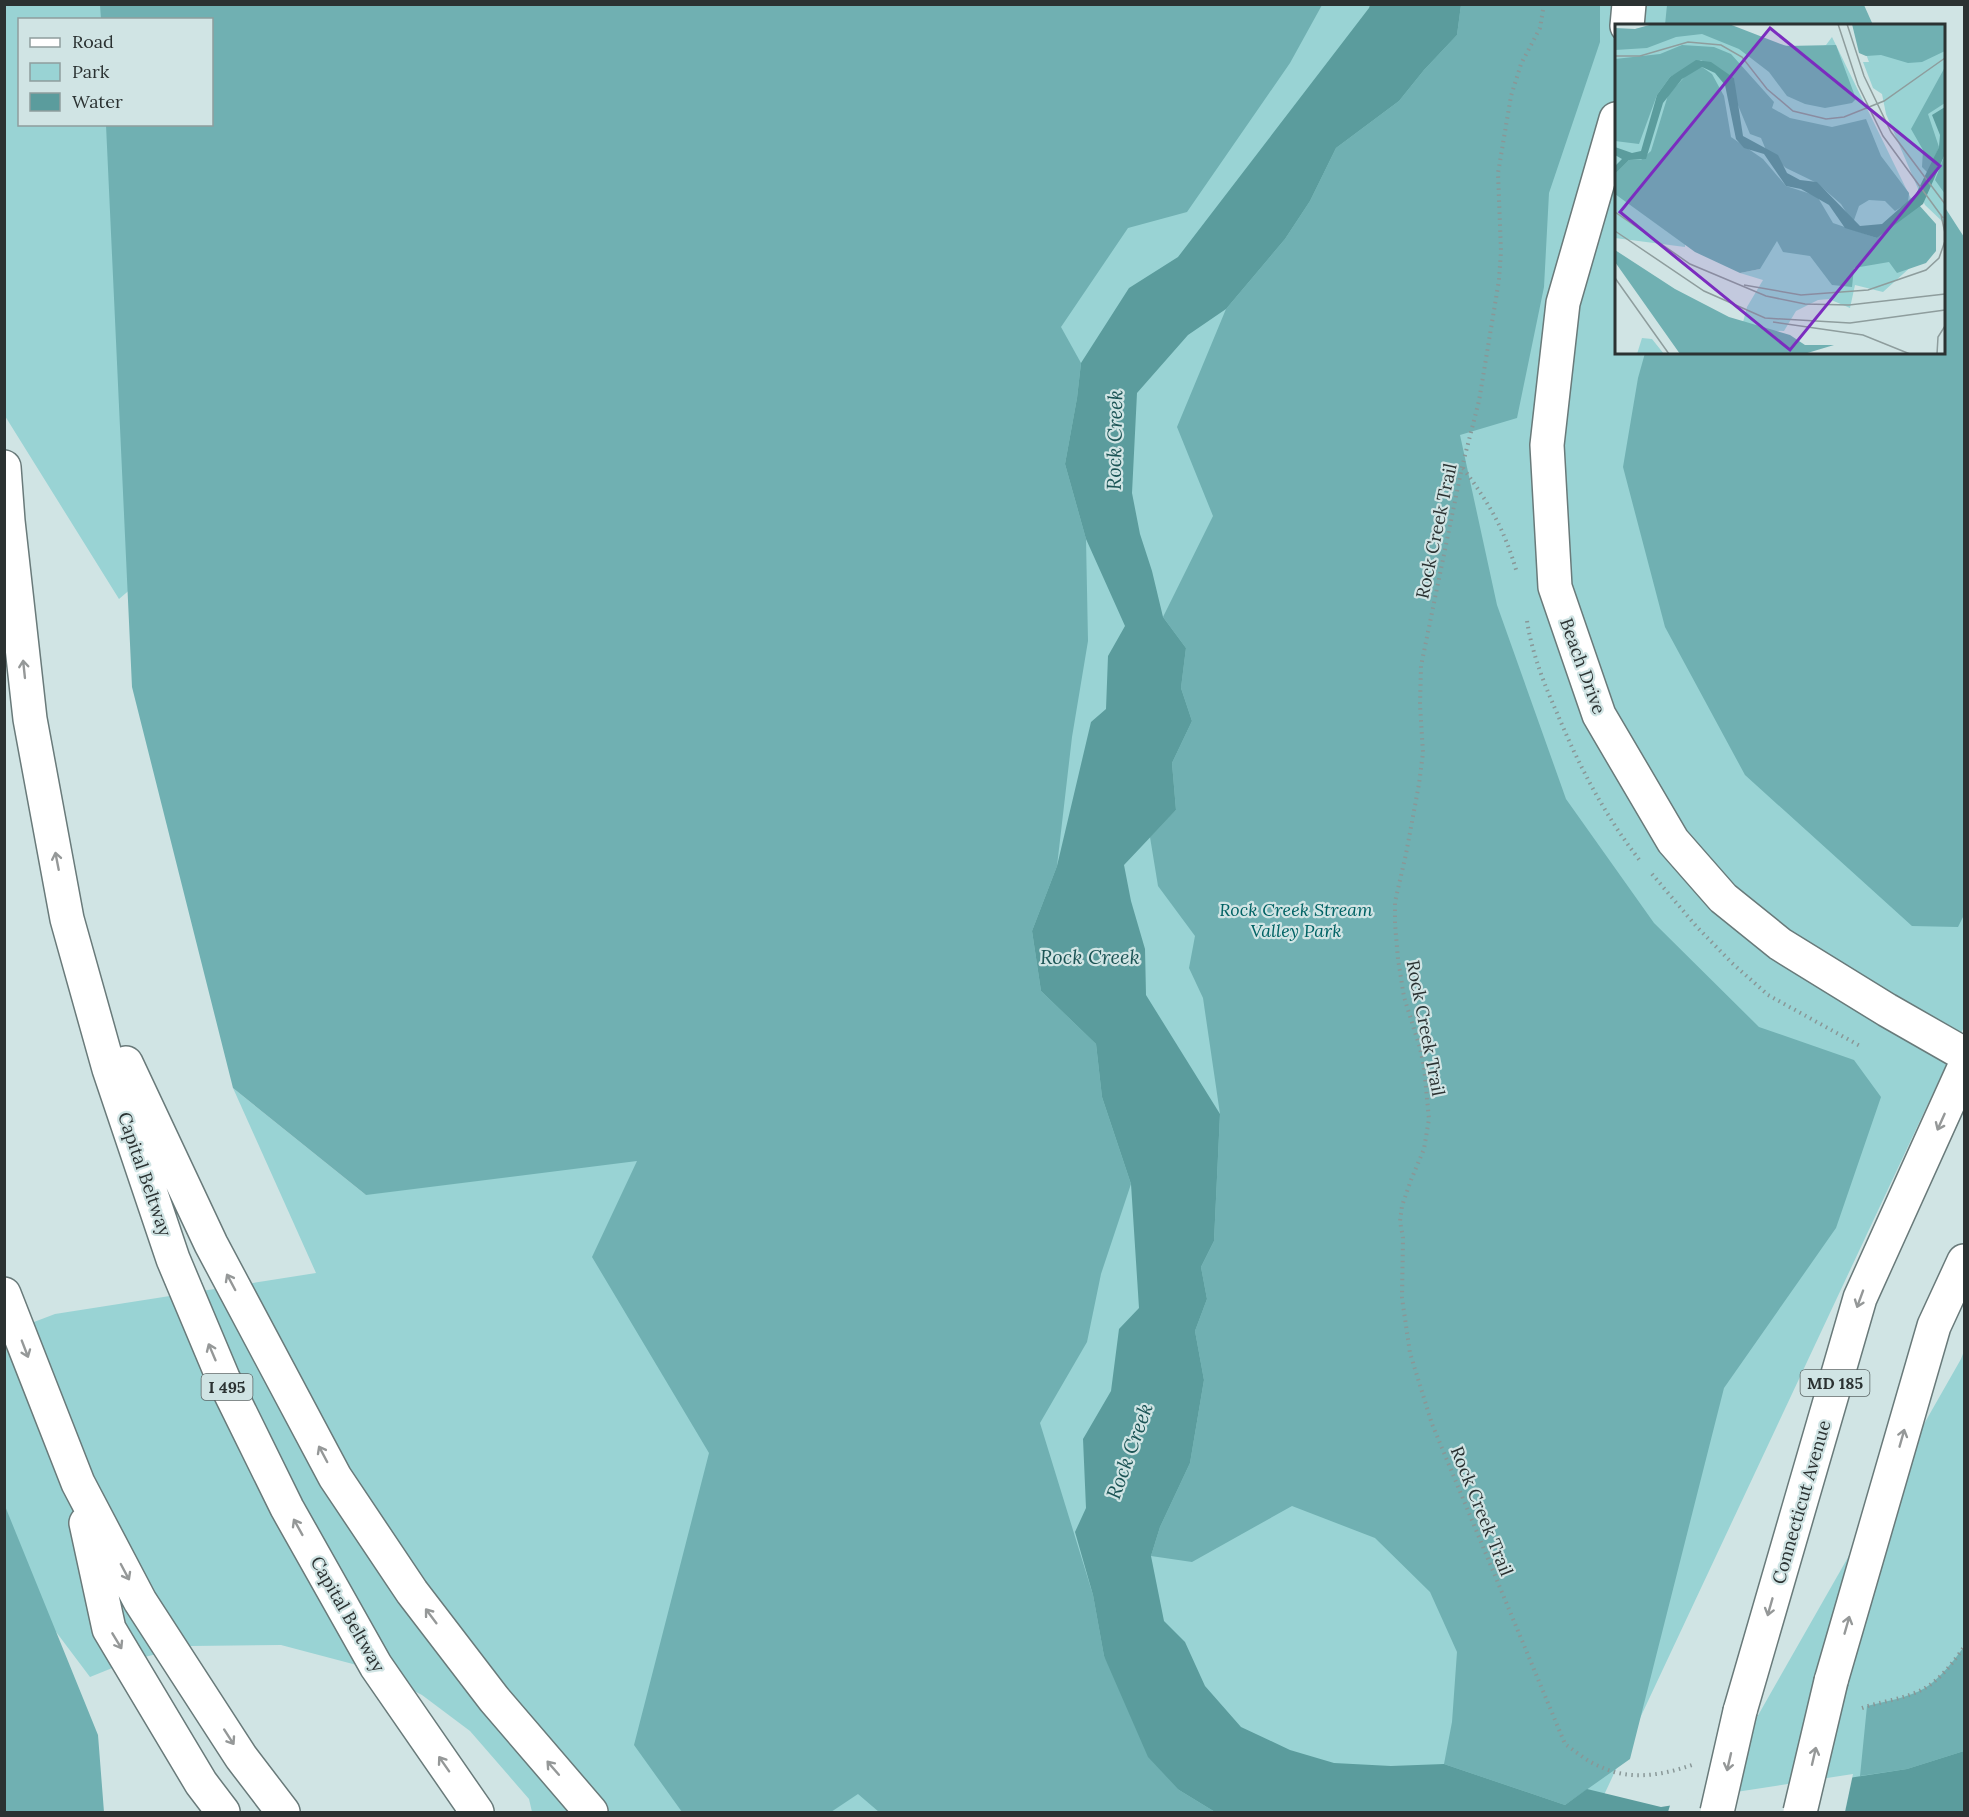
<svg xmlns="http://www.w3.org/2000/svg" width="1969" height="1817" font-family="Lora,serif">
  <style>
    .green { fill: #99d3d4; fill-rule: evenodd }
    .forest { fill: #70b0b2 }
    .water { fill: #5b9c9d }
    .pier { fill: #d0e4e4 }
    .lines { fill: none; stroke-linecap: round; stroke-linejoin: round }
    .secondary-casing { stroke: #697a7a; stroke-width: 36 }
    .primary-casing { stroke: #697a7a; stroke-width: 36 }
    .highway-casing { stroke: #697a7a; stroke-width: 36 }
    .path { stroke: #899797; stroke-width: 4; stroke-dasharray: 1.5 4.5; stroke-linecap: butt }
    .secondary { stroke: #fff; stroke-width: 33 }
    .primary { stroke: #fff; stroke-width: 33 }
    .highway { stroke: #fff; stroke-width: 33 }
    .primary-bridge-casing { stroke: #697a7a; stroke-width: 36; stroke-linecap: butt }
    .primary-bridge { stroke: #fff; stroke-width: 33 }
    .oneway { stroke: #959898 }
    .labels { text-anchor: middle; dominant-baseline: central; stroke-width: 4.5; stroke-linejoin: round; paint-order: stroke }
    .shield { fill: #d0e4e4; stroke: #5c6767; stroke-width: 1.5 }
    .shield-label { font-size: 16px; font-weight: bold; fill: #2b3232 }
    .street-label { font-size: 18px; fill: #2b3232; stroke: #d0e4e4 }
    .park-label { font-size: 18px; font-style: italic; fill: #006264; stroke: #d0e4e4 }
    .water-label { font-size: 20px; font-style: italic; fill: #1b5455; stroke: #d0e4e4 }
    .inset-road { fill: none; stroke: #8e9d9d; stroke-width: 1.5 }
    .view { fill: #7b2cbf; fill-opacity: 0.15; stroke: #7b2cbf; stroke-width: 3 }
    .inset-edge { fill: none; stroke: #2b3232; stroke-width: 3 }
  </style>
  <rect width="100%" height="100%" fill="#d0e4e4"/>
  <path class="green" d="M5,5H1849L1855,25L1616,26V352H1944L1964,271V1027L1596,1812H532L529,1799L470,1731L422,1695L368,1668L281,1645L190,1646L132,1660L90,1677L5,1564V1333L55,1314L316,1273L233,1088L366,1195L240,496L119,599L5,416ZM20,20H212V124H20Z
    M1964,1351V1812H1703L1961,1359Z"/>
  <path class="forest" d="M100,5H1322L1290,63L1187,212L1128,228L1061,327L1081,363L1077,398L1065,464L1086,539L1088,641L1072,737L1057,866L1032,931L1041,991L1096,1044L1102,1097L1131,1184L1101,1274L1087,1342L1040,1423L1093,1595L1104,1656L1179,1790L1215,1812H879L858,1794L831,1812H682L634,1745L709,1453L592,1257L637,1161L366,1195L233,1088L132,687L106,125L212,124V20L101,19Z
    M1461,5H1600V42L1549,193L1544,287L1517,418L1460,435L1497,605L1566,799L1654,923L1759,1027L1854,1060L1881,1097L1836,1228L1724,1388L1630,1759L1565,1805L1444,1764L1452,1722L1457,1652L1430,1592L1375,1538L1292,1506L1192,1562L1151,1556L1160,1527L1190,1463L1204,1380L1195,1331L1207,1299L1201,1267L1214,1241L1220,1114L1203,998L1189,968L1195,936L1158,886L1150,837L1176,810L1172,763L1192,721L1181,688L1186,648L1163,617L1213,516L1177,427L1226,309L1285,239L1310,201L1336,148L1399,101L1424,70L1457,35Z
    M1667,5H1864L1873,25H1665Z
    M1944,206L1964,237V915L1958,927L1912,926L1745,775L1665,627L1623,467L1638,378L1645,353L1944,352Z
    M5,1506L98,1735L104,1812H5Z
    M1964,1647V1751L1907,1769L1860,1776L1867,1706C1886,1701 1908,1698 1925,1688C1941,1678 1953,1661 1964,1647Z"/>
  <path class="water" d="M1370,5H1461L1457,35L1424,70L1399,101L1336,148L1310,201L1285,239L1226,309L1188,335L1137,393L1132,493L1140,534L1152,571L1163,617L1186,648L1181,688L1192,721L1172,763L1176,810L1124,865L1131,901L1145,949L1146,995L1220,1114L1214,1241L1201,1267L1207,1299L1195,1331L1204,1380L1190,1463L1160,1527L1151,1556L1164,1621L1185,1642L1205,1686L1241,1727L1290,1750L1334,1763L1391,1766L1444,1764L1565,1805L1587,1789L1661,1807L1907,1769L1964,1751V1812H1215L1179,1790L1148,1757L1104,1656L1093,1595L1075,1532L1086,1508L1083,1439L1111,1391L1119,1329L1139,1308L1131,1184L1102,1097L1096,1044L1041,991L1032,931L1057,866L1091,722L1106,709L1108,656L1125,626L1086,539L1065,464L1077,398L1081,363L1129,288L1178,257L1369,8Z"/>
  <path class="pier" d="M1853,1774L1845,1812H1668L1671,1802Z"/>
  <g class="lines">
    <defs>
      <path id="secondary" d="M1627,26L1629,4
        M1616,119L1563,303L1547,445L1555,587L1599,715L1673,841L1723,898L1780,944L1887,1010L1964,1054"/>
      <path id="primary" d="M1831,1681L1934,1326L1964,1261
        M1740,1711L1860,1298L1964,1068"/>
      <path id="highway" d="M4,467L8,521L30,719L67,919L109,1069L173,1259L223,1378L287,1508L376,1666L477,1812
        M126,1063L211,1244L335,1477L412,1592L494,1699L591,1812
        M4,1294L78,1483L140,1601L241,1757L283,1812
        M86,1523L109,1629L201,1783L223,1812"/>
    </defs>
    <use href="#secondary" class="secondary-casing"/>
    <use href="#primary" class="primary-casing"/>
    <use href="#highway" class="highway-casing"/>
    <path class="path" d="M1544,4L1540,28L1521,64L1511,96L1498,173L1501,251L1499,280L1479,401L1462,467L1421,666L1420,705L1423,753L1419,784L1406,854L1395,902V924L1398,959L1404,997L1420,1048L1424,1067L1429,1119L1424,1149L1411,1180L1402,1206L1400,1221L1403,1238L1402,1298L1410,1353L1432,1424L1565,1744C1576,1752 1588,1762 1601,1767C1630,1781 1663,1775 1692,1765
      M1463,468C1490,505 1504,528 1517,573
      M1527,621C1532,653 1544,684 1557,713C1579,766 1605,816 1641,862
      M1652,874L1696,926L1732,963L1768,995L1862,1047
      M1862,1708C1882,1701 1906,1699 1925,1688C1941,1679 1954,1661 1964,1647"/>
    <use href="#secondary" class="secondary"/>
    <use href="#primary" class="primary"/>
    <use href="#highway" class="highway"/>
    <defs>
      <path id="primary-bridge" d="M1717,1812L1740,1711
        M1800,1812L1831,1681"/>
    </defs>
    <use href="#primary-bridge" class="primary-bridge-casing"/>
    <use href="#primary-bridge" class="primary-bridge"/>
  </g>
  <defs><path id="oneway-shaft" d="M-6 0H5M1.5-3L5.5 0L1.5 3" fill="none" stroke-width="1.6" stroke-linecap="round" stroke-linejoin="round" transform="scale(1.5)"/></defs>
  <g class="oneway">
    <use href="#oneway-shaft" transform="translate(24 669) rotate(-96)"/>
    <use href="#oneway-shaft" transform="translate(57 861) rotate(-101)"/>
    <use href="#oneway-shaft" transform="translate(1941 1122) rotate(114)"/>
    <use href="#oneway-shaft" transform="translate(231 1282) rotate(-118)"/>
    <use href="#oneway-shaft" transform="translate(1860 1299) rotate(110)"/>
    <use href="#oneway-shaft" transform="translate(25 1349) rotate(69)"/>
    <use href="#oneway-shaft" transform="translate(212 1352) rotate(-113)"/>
    <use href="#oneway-shaft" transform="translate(1902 1438) rotate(-74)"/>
    <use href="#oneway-shaft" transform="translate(323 1454) rotate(-118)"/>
    <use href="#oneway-shaft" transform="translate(298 1527) rotate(-119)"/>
    <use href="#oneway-shaft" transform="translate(125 1572) rotate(62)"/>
    <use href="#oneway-shaft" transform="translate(1770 1607) rotate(106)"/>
    <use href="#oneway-shaft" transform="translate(431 1616) rotate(-127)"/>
    <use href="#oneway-shaft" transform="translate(1847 1625) rotate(-74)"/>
    <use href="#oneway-shaft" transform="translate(117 1641) rotate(59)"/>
    <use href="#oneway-shaft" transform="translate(229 1737) rotate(57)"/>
    <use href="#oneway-shaft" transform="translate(1814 1756) rotate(-77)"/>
    <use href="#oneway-shaft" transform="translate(1729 1762) rotate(103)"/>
    <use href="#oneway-shaft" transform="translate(444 1764) rotate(-125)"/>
    <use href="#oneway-shaft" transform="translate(553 1768) rotate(-131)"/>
  </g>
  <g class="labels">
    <g class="shield">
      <rect x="1800.5" y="1370" width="69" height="26" rx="4.5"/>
      <rect x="201.5" y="1374" width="51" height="26" rx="4.5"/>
    </g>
    <g class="shield-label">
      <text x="1835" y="1383">MD 185</text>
      <text x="227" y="1387">I 495</text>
    </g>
    <g class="street-label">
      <text transform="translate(1436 531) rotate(-78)">Rock Creek Trail</text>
      <text transform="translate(1583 666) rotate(70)">Beach Drive</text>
      <text transform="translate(1426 1028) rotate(79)">Rock Creek Trail</text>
      <text transform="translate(145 1174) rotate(71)">Capital Beltway</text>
      <text transform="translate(1801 1502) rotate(-74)">Connecticut Avenue</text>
      <text transform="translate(1482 1511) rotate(68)">Rock Creek Trail</text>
      <text transform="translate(348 1614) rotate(60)">Capital Beltway</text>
    </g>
    <g class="park-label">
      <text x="1296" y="909">Rock Creek Stream<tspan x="1296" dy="21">Valley Park</tspan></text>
    </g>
    <g class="water-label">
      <text transform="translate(1114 440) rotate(-89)">Rock Creek</text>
      <text x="1090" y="956">Rock Creek</text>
      <text transform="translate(1129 1451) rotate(-70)">Rock Creek</text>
    </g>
  </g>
  <g transform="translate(1615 24)">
    <rect width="330" height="330" fill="#d0e4e4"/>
    <path d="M41,0L199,26L211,21L217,13L304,191L298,241L268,268L240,261L235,284L214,275L203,276L181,287L169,307L126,306L132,283L148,256L125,249L145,245L70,204V223L0,214V10ZM330,7V200L310,181L271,90L267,70L258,64L248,38H254L246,17ZM27,314L37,315L49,330H22Z" fill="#99d3d4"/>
    <path d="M38,0H114L171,22L221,21L241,75L237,79L210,84L190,80L172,72L154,48L124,25L87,10L61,13L32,24L0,26V4L20,5ZM237,0H330V27L307,38L293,39L266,31L251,32L244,29ZM67,21L99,23L116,30L159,78L157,84L175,94L217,103L251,95L266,132L294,169L293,179L280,187L270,177L254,176L244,182L238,199L226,180L202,159L171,144L151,126L146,114L135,110L120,74L119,54L86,36L55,53L42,71L24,120L0,117V35L45,30ZM87,43L97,50L109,72L116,113L148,135L171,162L202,172L218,199L262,214L304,181L321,200V227L311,239L282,249L274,238L239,244L237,263L217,261L195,232L168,228L162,217L145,245L125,249L80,228L0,170V150L14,136H26L36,127L53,71L74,48ZM330,43V79L313,90L324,123L313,149L307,143L308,126L296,105ZM330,130V170L320,156ZM0,226L60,265L114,293L175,311L190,321H219L189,330H65L0,238Z" fill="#70b0b2"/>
    <path d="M81,36L96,38L119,54L128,112L163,131L172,149L185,156L202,158L245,202L267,200L301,170L324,123L325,111L317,91L330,83V130L308,180L262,214L230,204L214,181L186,165L171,162L149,130L129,124L121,115L110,61L100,49L87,43L67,55L48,79L31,135L14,136L0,150V142L7,135L0,131V123L17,129L26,127L42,71L55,53Z" fill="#5b9c9d"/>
    <path class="inset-road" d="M223,0L243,61L268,112L328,194M232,0L249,52L276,108L330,180M0,32H25L73,18L106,21L127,33L152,65L178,87L211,95L229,93L269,77L330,34M0,188L75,240L151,272L190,280L234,281L330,270M326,191L330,209M0,207L89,267L150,294L235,299L330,286M0,254L54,330M129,261L186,271L253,266L311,246L324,234L330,217M158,298L248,311L295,330M322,330L323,313L330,302"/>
    <path class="view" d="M155,4L325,142L175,326L5,188Z"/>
    <rect width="330" height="330" class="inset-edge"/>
  </g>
  <rect width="1969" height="1817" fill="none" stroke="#2b3232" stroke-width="12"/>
  <rect x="18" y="18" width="195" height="108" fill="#d0e4e4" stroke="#8e9d9d" stroke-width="1.5"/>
  <rect x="30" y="38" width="30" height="9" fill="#ffffff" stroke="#8e9d9d" stroke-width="1.5"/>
  <text x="72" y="48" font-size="18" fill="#2b3232">Road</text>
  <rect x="30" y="63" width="30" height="18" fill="#99d3d4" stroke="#8e9d9d" stroke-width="1.5"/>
  <text x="72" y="78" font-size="18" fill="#2b3232">Park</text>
  <rect x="30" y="93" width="30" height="18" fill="#5b9c9d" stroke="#8e9d9d" stroke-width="1.5"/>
  <text x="72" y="108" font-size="18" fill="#2b3232">Water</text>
</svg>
